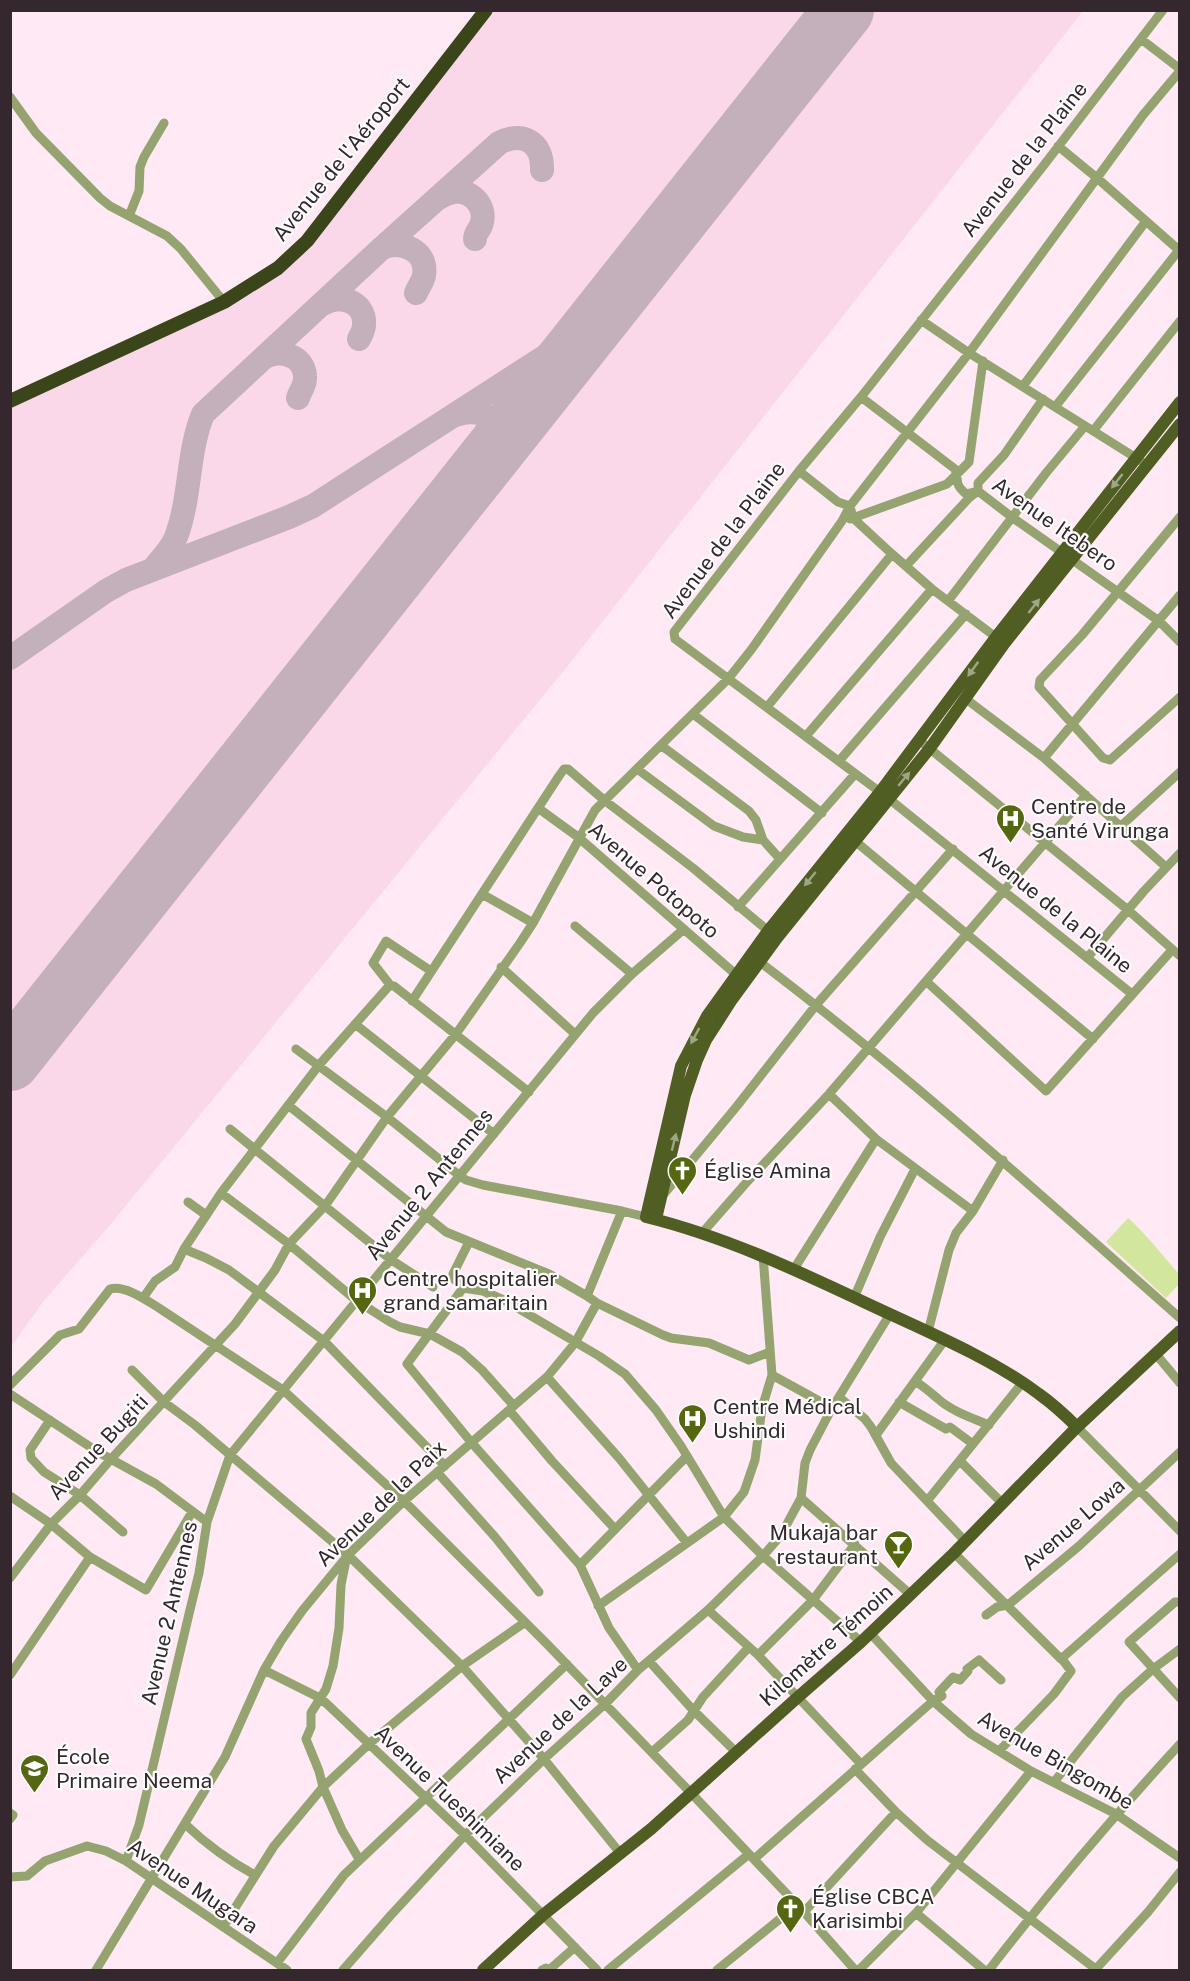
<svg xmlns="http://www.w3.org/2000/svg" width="1190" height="1981" font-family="'Public Sans',sans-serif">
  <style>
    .built { fill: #fad8ea }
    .green { fill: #d2e79d }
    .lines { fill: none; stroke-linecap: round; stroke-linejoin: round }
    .taxiway { stroke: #c3b0ba; stroke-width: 24 }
    .runway { stroke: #c3b0ba; stroke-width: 60 }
    .minor { stroke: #94a36f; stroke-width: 9 }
    .major { stroke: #505e23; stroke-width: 12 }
    .highway { stroke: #3a4519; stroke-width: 14 }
    .oneway { fill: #9ea685 }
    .labels { text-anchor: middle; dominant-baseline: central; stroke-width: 4.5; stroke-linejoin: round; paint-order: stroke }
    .street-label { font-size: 21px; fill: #34272e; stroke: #fdfdfd }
    .poi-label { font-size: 21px; fill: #34272e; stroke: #fdfdfd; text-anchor: start }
  </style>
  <rect width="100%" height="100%" fill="#fee9f4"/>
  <path class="built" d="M495,11H1083L566,668L110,1225L43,1302L11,1347L10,406L275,276L416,109Z"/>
  <path class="green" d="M1128,1218C1147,1235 1162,1255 1179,1274V1284L1166,1298L1106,1242Z"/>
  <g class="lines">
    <path class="taxiway" d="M437,199C442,196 448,193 454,192C471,189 486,206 482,222C481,229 475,232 475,239
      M382,248C401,240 428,250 424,275C423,282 418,287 416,293
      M323,304C340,293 366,302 364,325C364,330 361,335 359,339
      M265,357C281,349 304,356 305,376C306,385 300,391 298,398
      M456,415C473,409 497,413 497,436C497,441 495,447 494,451
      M154,568C161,559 172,548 176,537C191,498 187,453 203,414L382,248L499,143C523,131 543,142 542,170
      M10,658L106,591L126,580L289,517L313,506L580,334L599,319"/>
    <path class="runway" d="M10,1061L844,10"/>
    <path class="minor" d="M1141,39L1180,69
      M10,97L36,133L100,198L110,206L167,236L181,249L224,302
      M1058,146L1097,178L1180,251
      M129,216L139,191L140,167L144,157L164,123
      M921,320L969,353L1141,461
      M1023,386L1146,221
      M861,397L955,469C960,483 953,482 966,494L978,491L1013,518L1159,621L1180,642
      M1055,407L1179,250
      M1093,431L1180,321
      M799,471L838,502L850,506L853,518L892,554L932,589L1001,641
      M1180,517L1082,635L1040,680L1039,687L1103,758L1110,760L1180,697
      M850,519L947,484L969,462L983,361
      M906,566L969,498L978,491V483L1004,455L1043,399
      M948,601L1046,473L1085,426
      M966,699L1044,758L1166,867
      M767,707L892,554
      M693,714L822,813
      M806,736L932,589
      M919,740L1128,910L1180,956
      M662,746L749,811L756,820L763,840L780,859
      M1044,758L1180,595
      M839,761L966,614
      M637,769L714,826L743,837L763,840
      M538,808L578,837L740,978
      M1121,826L1180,772
      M855,841L1093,1039
      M482,894L533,923
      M738,907L855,774
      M575,926L632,974
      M1087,958L1144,891L1180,853
      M760,962C906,1073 1042,1196 1180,1318
      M501,967L575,1034
      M927,982L1046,1091L1172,950
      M391,986L373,963L386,941L431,971
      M1132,994L888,798L675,639L674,632L799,471L861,397L1044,165L1163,10
      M412,1001L559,776L564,769H568L604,800L693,868L772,934
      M355,1024L494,1134
      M296,1049L387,1117L460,1176L466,1180L483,1185L622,1211L646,1217
      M829,1094L876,1139L973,1211
      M288,1105L446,1232L549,1274L587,1296L597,1303L663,1335L671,1338L709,1343L749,1360L770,1352
      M230,1129L390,1259L433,1287
      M221,1193L289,1244L357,1301L390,1322L400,1327L430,1334L462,1352L482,1370L514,1406
      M664,1194L737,1106L816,1005L953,849
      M188,1202L206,1215
      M703,1232L746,1183L829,1094L1086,795
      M469,1242L453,1274L455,1280L463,1288L483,1291L506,1301L599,1356L625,1374L656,1410L681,1446L724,1517L763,1556L861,1642
      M184,1249L206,1258L229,1270L324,1341L445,1466
      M794,1269L876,1139
      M463,1288L407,1364L471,1442L580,1565L609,1628L638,1670
      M587,1296L622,1211
      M143,1298L155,1281L175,1267L184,1249L221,1193L319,1065L389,986H394L529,1092
      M854,1298L880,1237L915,1169
      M928,1332L949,1250L956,1233L973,1211L1003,1160
      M1155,1353L1180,1383
      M132,1370L164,1402L195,1425L348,1555L462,1666L544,1759L620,1853
      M772,1375L832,1408
      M547,1377L619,1458L687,1543
      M915,1381C923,1386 930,1392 937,1398C951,1411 972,1418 989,1425
      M10,1385L60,1335L79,1329L110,1289C125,1285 146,1300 159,1308L283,1390L404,1501L547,1644L691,1793L804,1912L855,1970
      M10,1394L98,1452L156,1484L207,1522
      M839,1397L865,1419L871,1427L891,1463L965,1541
      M899,1402L946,1429L950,1427L973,1444
      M509,1410L552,1461L615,1529
      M50,1420L30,1450L31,1458L44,1472L80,1495L123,1532
      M1077,1427L1180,1531
      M876,1435L944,1341
      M960,1461L1002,1503
      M437,1472L495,1537L539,1592
      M10,1496L51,1524L90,1557L146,1590L192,1512
      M801,1498L911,1595
      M927,1501L1023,1382
      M954,1553L1061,1659L1180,1554
      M346,1560L341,1585L339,1628L333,1666L326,1689L311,1713V1727L306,1739L319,1771L323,1787L342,1830L359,1859
      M580,1565L687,1456
      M10,1578L51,1524L80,1495L111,1459L235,1324L275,1270L289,1244L325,1206L387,1117L456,1034L520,943L533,923L595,810L728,679L751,650L842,521L850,506L969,353L1143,115L1180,71
      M1180,1602H1175L1129,1642L1180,1698
      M598,1606L724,1517L744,1492L755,1460L762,1408L772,1375L763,1255
      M708,1610L758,1655L861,1764
      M986,1615L997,1607L1008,1605L1079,1546L1180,1452
      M870,1633L933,1701L971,1734L1031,1771L1116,1814L1180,1858
      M758,1655L813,1600L855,1544
      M649,1661L693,1710L736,1752
      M264,1670L320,1698L327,1704L465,1835L597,1970
      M10,1675L90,1557
      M999,1751L1054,1694L1071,1671L1062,1659
      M652,1752L688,1720L703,1697L749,1647
      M855,1769L896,1812L927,1840L1097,1970
      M1054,1782L1122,1697L1153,1669L1180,1649
      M10,1813L13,1815L10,1819
      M185,1824C207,1845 229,1861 255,1875
      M754,1859L933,1701L942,1696L939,1692L953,1677L960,1680L968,1671L967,1669L979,1660L1001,1680
      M126,1861L139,1825L189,1614L199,1573L207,1522L230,1455L593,1013L632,974L684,929
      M10,1877L27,1876L45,1861L87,1846L106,1851L126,1861L287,1970
      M804,1912L896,1812
      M916,1913L984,1970
      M223,1927L274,1846L323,1787L370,1743L462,1666L524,1623
      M277,1963L344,1875L567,1664
      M96,1970L225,1757L264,1670L281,1641L302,1611L348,1555L404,1501L547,1377L575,1343L597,1303
      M343,1970L391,1915L465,1835L544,1759L605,1704L638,1670L708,1610L763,1556L781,1535L801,1498L805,1463L810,1450L832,1408L890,1314
      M542,1970L546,1968L549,1970L575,1947
      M608,1970L749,1854
      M717,1970L797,1905
      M859,1970L916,1913L1031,1771
      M989,1970C1049,1892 1113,1817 1180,1744
      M1095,1970L1148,1912L1180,1872"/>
    <path class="major" d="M656,1219L685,1095L697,1060L706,1040L731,1001L777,938L930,748L1004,644L1180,424
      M1077,1427C1065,1415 1053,1404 1039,1394C990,1357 921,1329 866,1303C794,1269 723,1236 646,1217L681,1066L707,1016L768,931L880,792L996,637L1180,402
      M483,1970L543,1915L651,1829L798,1697L861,1642L954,1553L1077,1427L1180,1331"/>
    <path class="highway" d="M10,401L224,302L278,268L307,241L486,10"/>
  </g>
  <defs><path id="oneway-solid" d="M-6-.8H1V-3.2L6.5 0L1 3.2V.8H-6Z" transform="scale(1.5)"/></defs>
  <g class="oneway">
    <use href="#oneway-solid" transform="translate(1117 481) rotate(128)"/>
    <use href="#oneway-solid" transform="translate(1034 606) rotate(-52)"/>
    <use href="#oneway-solid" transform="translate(973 669) rotate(126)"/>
    <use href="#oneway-solid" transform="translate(904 779) rotate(-50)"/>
    <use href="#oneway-solid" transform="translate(810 879) rotate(129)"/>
    <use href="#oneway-solid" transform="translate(695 1036) rotate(118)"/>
    <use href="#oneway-solid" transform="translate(674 1142) rotate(-76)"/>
  </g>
  <defs>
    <symbol id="hospital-pin" viewBox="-11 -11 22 30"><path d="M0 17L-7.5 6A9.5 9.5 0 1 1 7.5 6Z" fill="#566712" stroke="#fdfdfd"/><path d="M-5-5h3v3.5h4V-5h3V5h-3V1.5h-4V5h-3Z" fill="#fff"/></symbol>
    <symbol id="church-pin" viewBox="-11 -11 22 30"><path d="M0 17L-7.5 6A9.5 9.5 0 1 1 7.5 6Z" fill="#566712" stroke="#fdfdfd"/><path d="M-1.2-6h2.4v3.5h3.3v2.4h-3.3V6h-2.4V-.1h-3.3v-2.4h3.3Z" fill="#fff"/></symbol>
    <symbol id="bar-pin" viewBox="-11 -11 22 30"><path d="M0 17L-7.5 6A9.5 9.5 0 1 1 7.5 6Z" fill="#566712" stroke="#fdfdfd"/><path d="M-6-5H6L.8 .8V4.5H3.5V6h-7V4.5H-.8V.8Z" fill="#fff"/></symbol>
    <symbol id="school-pin" viewBox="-11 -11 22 30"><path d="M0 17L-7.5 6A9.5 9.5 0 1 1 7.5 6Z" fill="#566712" stroke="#fdfdfd"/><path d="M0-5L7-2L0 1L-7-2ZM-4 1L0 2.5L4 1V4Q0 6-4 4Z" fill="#fff"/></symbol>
  </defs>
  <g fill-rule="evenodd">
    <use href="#hospital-pin" x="994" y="802" width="33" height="45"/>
    <use href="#church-pin" x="666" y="1154" width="33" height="45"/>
    <use href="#hospital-pin" x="346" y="1274" width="33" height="45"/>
    <use href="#hospital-pin" x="676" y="1402" width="33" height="45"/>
    <use href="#bar-pin" x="882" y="1528" width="33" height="45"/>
    <use href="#school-pin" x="18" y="1752" width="33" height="45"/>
    <use href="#church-pin" x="774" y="1892" width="33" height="45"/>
  </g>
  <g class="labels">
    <g class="street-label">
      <text transform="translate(341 159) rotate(-51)">Avenue de l'Aéroport</text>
      <text transform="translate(1024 159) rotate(-52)">Avenue de la Plaine</text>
      <text transform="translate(1055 524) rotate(35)">Avenue Itebero</text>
      <text transform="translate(723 540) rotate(-53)">Avenue de la Plaine</text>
      <text transform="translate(654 880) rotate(41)">Avenue Potopoto</text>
      <text transform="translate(1056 909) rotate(39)">Avenue de la Plaine</text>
      <text transform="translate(429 1184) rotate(-51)">Avenue 2 Antennes</text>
      <text transform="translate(98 1447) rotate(-47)">Avenue Bugiti</text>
      <text transform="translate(381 1503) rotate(-44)">Avenue de la Paix</text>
      <text transform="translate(1073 1524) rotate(-41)">Avenue Lowa</text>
      <text transform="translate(169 1613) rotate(-77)">Avenue 2 Antennes</text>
      <text transform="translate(826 1645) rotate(-42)">Kilomètre Témoin</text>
      <text transform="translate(560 1720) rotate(-43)">Avenue de la Lave</text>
      <text transform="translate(1056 1760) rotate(30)">Avenue Bingombe</text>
      <text transform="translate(450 1798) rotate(44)">Avenue Tueshimiane</text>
      <text transform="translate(193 1886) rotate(34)">Avenue Mugara</text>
    </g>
    <g class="poi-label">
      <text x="1031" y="806">Centre de<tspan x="1031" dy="24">Santé Virunga</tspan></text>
      <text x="704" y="1170">Église Amina</text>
      <text x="383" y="1278">Centre hospitalier<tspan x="383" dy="24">grand samaritain</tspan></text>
      <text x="713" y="1406">Centre Médical<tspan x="713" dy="24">Ushindi</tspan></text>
      <text x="878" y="1532" text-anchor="end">Mukaja bar<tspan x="878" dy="24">restaurant</tspan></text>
      <text x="56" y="1756">École<tspan x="56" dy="24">Primaire Neema</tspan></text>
      <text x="812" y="1896">Église CBCA<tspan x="812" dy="24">Karisimbi</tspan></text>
    </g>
  </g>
  <rect width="1190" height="1981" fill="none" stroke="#34272e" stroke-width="24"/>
</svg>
